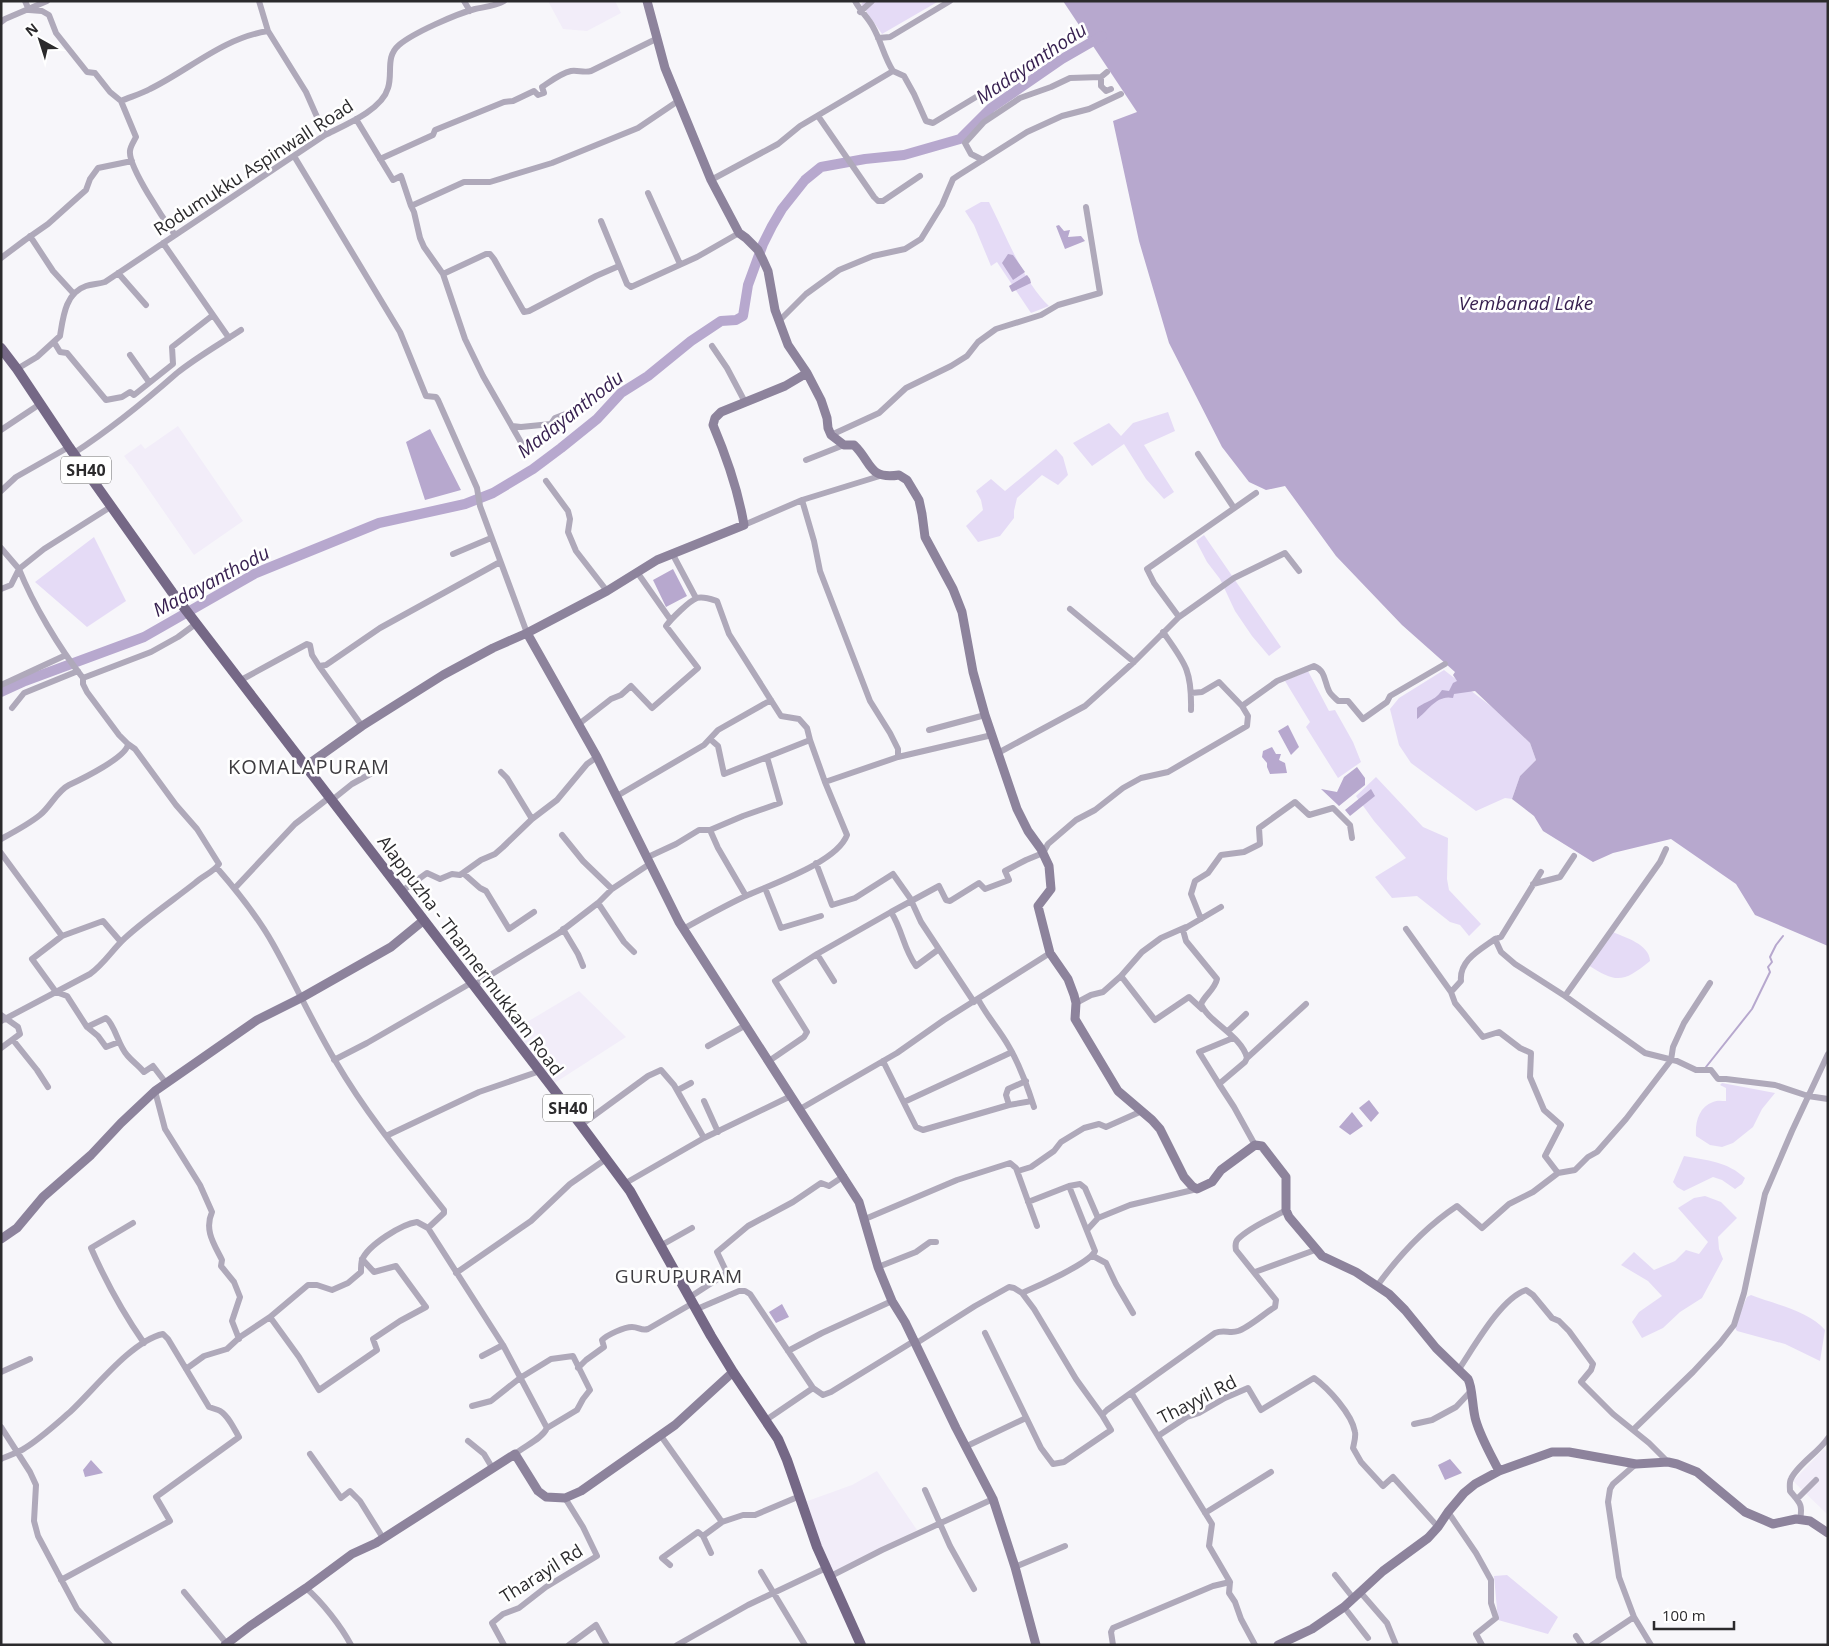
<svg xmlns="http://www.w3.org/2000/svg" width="1829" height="1646" font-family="'Open Sans',sans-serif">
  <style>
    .built { fill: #f2edf9 }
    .green { fill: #e5dbf6 }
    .water { fill: #b7a8ce }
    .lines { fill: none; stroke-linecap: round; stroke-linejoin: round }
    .stream { stroke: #b7a8ce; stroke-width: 2 }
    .river { stroke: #b7a8ce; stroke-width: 10 }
    .street { stroke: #afa9ba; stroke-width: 6 }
    .secondary { stroke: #8d839c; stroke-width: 9 }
    .primary { stroke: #756886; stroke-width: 10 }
    .labels { text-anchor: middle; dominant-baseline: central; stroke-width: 5; stroke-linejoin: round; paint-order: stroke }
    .shield { fill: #fff; stroke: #6b6a6b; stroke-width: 1 }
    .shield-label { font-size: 16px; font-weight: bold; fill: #2b2a2c }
    .street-label { font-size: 18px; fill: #2b2a2c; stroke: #fff }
    .water-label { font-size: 19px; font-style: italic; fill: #361f4f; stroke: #fff }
    .neighbourhood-label { font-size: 19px; letter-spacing: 1px; fill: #3e3c40; stroke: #fff }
    .quarter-label { font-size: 20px; letter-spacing: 1px; fill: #3e3c40; stroke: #fff }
  </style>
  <rect width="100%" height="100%" fill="#f7f6fa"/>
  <path class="built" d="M548,1H615L621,13L587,31L563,29Z
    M178,426L243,521L194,555L131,464H130L124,456L141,444L145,449Z
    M579,991L626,1037L553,1084L512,1031Z
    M1824,1449L1828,1453L1827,1514L1793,1481Z
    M877,1471L917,1530L831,1573L802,1503L852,1485Z"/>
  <path class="green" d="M865,1H939L882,34L861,4Z
    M981,202H989C1005,233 1024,283 1049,306L1031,313L997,262L991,266L974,225L965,211Z
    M1168,412L1175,431L1144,445L1174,492L1164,499L1146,479L1124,444L1092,466L1073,443L1109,423L1121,436L1133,423Z
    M1056,449L1063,457L1068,475L1058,485L1042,475L1017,498L1014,511V518L1000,536L978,542L966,526L983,510L981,500L976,491L991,479L1005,491Z
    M1204,535L1281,647L1269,656L1252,636L1235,611L1220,579L1207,562L1196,541Z
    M94,537L126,601L87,627L35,582Z
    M1444,670L1492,707L1530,743L1536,760L1520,776L1512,799L1505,798L1476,811L1411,763L1399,745L1390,709L1399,698Z
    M1308,671L1329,711L1335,710L1353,742L1361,762L1338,778L1306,727L1310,722L1285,681Z
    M1376,777L1423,827L1448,838L1447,879L1449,890L1481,924L1469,936L1460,925L1450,922L1417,896L1392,898L1375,877L1406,858L1374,821L1356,796Z
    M1613,932C1626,938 1649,944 1650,961C1624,982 1617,984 1588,965Z
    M1722,1083L1775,1093L1762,1109L1753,1127L1733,1143L1722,1147L1710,1145L1696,1136C1695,1122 1699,1107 1713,1102C1717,1100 1722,1101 1726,1101V1088L1720,1085Z
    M1684,1156C1707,1160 1728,1162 1745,1178L1742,1184L1735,1189L1722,1180L1713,1177L1684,1191L1677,1187L1673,1182Z
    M1705,1196L1721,1202L1737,1218L1718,1237L1719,1249L1723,1259L1702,1298L1680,1312L1663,1328L1642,1338L1632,1322L1639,1312L1662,1296L1648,1281L1621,1265L1634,1252L1654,1270L1675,1261L1686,1250L1699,1254L1708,1242L1678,1208L1694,1198Z
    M1751,1295C1774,1304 1809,1311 1825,1330L1820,1361L1785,1344L1737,1331L1734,1326L1747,1297Z
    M1507,1575L1558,1617L1548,1634L1498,1620L1494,1576Z"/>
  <path class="water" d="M1063,1H1828V946L1755,915L1736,884L1671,839L1613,853L1593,862L1543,831L1534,816L1512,799L1520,776L1536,760L1530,743L1475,691L1454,694L1453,698C1437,694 1428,711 1417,719V708C1427,700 1434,702 1442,690L1449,691L1453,683L1457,681L1453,675L1455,672L1402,625L1336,556L1285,486L1266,490L1249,482L1222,447L1169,343L1139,241L1113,121L1137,112Z
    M1059,225L1064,231L1070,230L1068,237L1081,236L1085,241L1065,249L1056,226Z
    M1008,254L1013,255L1025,272L1013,280L1002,263Z
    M1027,275L1030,279L1031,283L1012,292L1009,286Z
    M430,429L461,490L425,500L406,442Z
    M673,569L687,596L666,607L653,580Z
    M1288,725L1299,747L1291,755L1278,731Z
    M1272,747L1276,754H1281L1279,760L1285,763L1287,773L1270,774L1267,767V763L1262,757L1263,751Z
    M1357,767L1365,778V785L1339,806L1321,789L1337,792L1344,777Z
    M1371,789L1375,796L1350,816L1345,810Z
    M1369,1100L1379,1113L1371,1122L1359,1108Z
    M1352,1112L1363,1126L1350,1135L1339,1127Z
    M782,1304L789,1317L776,1323L769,1312Z
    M1450,1459L1462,1473L1445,1480L1438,1465Z
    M91,1460L103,1473L85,1477L83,1470Z"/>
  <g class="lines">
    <path class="stream" d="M1706,1067L1752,1009L1770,972L1768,967L1772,962L1770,957L1776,945L1783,936"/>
    <path class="river" d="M1,692L25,681L144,637L256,573L379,523L465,504L493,493L533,469L561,448L597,419L621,393L648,376L691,341L721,321L736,320L743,316L748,285L763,244L772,226L782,209L805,180L821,167L865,159L904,155L960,139L991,108L1062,59L1102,36"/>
    <path class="street" d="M25,1L29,10L42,11L49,15L56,33L87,72L95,73L110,92L121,101
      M259,1L268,31
      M464,1L470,11
      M860,12L872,1
      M1,22L5,19L47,1
      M878,38L890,37L950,1
      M893,71L904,76L914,94L926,121L933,123L976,97
      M1101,77V86L1106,91L1111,89
      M818,116L874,197L878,201H883L920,176
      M356,119L393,180L401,176L411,206
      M294,156L400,332L426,396L436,397L438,400L477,488L480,506L527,633
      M380,159L433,135L435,130L504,102L513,101L534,91L538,95L544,93L542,87C551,81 561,73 571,71C578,70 584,73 591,71L656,39
      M983,160L971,154L965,143L984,122L1020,98L1051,87L1070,78L1101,77L1107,72
      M711,180L778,144L800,126L893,71C884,57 881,41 873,27C868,17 860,11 855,1
      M648,193L680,264
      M601,221L627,284L631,287L697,257L739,233
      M175,235C165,221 128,167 130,151C130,147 134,141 136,137L121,101C130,97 141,94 150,89C189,70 223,38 268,31L306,92L325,135
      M30,236L53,271L74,294
      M163,243L229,338
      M1,258L25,240L48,224L86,190L90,179L98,168L132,161
      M118,273L146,305
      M443,274L486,254H490L494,259L524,312L529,311L596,276L619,266
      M779,321L806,294L839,270L873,256L905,249L921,239L942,205L953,179L959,175L1027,132L1062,116L1089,109L1121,94
      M54,342L60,352L67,353L106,400L122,397L130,392L134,395L173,364L172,347L213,315
      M712,346L727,368L745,402
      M130,355L149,382
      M17,369L37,357L60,336C63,318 65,293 86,286C92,284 99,284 105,282L325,135C345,125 382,110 388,88C393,73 385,57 399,45C413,33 456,14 475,9C484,7 496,6 504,1
      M512,426L521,427L551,424L555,418L581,408
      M1,430L40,404
      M831,435L879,413L906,388L951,366L967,356L978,342L996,329L1041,315L1058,305L1100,293L1086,207
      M526,451L483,376L465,339L443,274L424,247L420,238L414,212L411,206L464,182H490L552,163L638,128L678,101
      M74,453C111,429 144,402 177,373C197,357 220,344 241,330
      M1198,454L1234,508
      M806,460L844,445
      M546,481L568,511L570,519L568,532L576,551L607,591
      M1,491L16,477L69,447
      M802,500L814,541L820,571L870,701L890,733L898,749V757
      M744,525L802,500L883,475
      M1,548L19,569L11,585L1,589
      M672,553L696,598
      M453,554L491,538
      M637,572L670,619
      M1070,609L1134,662
      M1179,617L1234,578L1285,553L1299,571
      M1163,632C1185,663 1192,670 1191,710
      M319,666L362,726
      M83,678C59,648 33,604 19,569L44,549L112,506
      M241,680L307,644L310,645L312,655L319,666L326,665L380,628L500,562
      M1,685L66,655
      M1191,693L1202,692L1219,682L1242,706
      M12,708L24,693L78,671
      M579,724L611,699L621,695L631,686L652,708L698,668L666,626C671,619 689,601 697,598C703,596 711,599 717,601L729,634L781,716L799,719L807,728L810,740
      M929,730L985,715
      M710,739L718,746L724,774L767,757
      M998,753L1085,706L1134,662L1179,617L1154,583L1147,569L1256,493
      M501,772L507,778L532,819
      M617,796L704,745L718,730L771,700
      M332,800L352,784L372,773
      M710,830L718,848L746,896
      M562,835L583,861L612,889
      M1,839C14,832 29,824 40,815C51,806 57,791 69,785C82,779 127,757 128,744L119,735L87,692L83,684V678L151,652L178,637L197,623
      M1666,849L1660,862L1565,996L1645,1053L1677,1061L1696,1070H1711L1718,1079H1726L1775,1085L1808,1096L1828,1099
      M1,853L62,936L103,921L121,942
      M648,857L676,844L699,830H710L743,816L780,803L767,757L810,740L825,782L898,757L992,735
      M816,863L832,905L855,898L893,874L910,898L921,922L974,1002
      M217,868C237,891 258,917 273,944C295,983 313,1024 336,1062C367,1115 406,1162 444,1210V1213L428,1228
      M1541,872L1501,937L1495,939L1501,952L1515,964L1565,996
      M463,873L480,888L486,891L509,929L534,912
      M1533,884L1560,877L1574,856
      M235,888L295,824L330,797
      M765,888L781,928L821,916
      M402,891L427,873L440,879L452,874L460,875L481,860L495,854L503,847L532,819L557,800L587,764L597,757
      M598,903L624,942L634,952
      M1221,907L1187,927L1183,930L1186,941L1217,979C1215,989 1205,995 1201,1004C1208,1022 1242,1036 1247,1058L1245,1062L1219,1084L1234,1107L1255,1145
      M1201,919L1191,894L1195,881L1208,873L1221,855L1244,852L1260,844L1259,828L1295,802L1309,815L1333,808L1350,825L1352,838
      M563,929L578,954L583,966
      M683,929C705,917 726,905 748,895C774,883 837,862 847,835L825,782
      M1406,929L1451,992
      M62,936L32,959L56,992L67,996L87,1027L106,1018C115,1025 118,1045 127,1055C132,1061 139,1066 144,1072L153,1066L166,1083
      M1495,939C1480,950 1459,960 1461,981L1451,992L1455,1003L1483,1037L1499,1032L1520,1048L1531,1053L1530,1077L1544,1110L1561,1125L1545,1156L1558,1173
      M939,949L916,966C903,948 903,931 891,912L939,886L946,900L950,901L979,883L985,889L1009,880L1005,871L1026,860L1043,853L1048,844L1076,820L1095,810L1123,788L1141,778L1168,772L1247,726L1248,716L1242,706L1277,681L1314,666C1326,671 1324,681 1329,691C1331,695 1335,698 1338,701H1348L1363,719L1387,702L1390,696L1445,664
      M817,954L834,981
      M1121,976L1155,1020L1189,997L1202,1009
      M474,985L559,933L598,903L612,889L651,863
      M978,999C986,1015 999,1029 1008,1045C1020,1065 1027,1085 1034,1107
      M1076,1003L1091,995L1103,992L1121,976L1142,952L1161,938L1186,927
      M1,1015L18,1027L20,1034L1,1048
      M1,1021L90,974C104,964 112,950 125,938C147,918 172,901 195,883C202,876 214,872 219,864L197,829L176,805L135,749L128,744
      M87,1027L98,1036L106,1047L119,1042
      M1228,1031L1246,1014
      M13,1040L37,1070L48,1087
      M708,1046L746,1025
      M1247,1058L1306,1004
      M334,1060L367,1043L471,983
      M769,1061L804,1037L807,1032L775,981L817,954L891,912
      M883,1061L916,1127L923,1130L1009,1105L1006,1095L1008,1089L1026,1081
      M1219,1084L1199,1052L1233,1038
      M678,1090L691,1083
      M155,1091L165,1129L200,1185L212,1212C204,1230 214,1244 222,1260L221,1266L234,1282L240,1297L232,1321L239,1339
      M704,1101L718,1132
      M904,1102L1012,1052
      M1009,1105L1032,1101
      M800,1109L897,1053L944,1020L1050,953
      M581,1125L648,1076L661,1070L674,1085L704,1138
      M386,1136L479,1092L540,1071
      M1018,1171L1031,1167L1054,1151L1061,1142L1084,1128L1099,1124L1106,1127L1142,1111
      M624,1184L704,1138L791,1096
      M1028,1202L1069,1186L1080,1184L1085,1188L1098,1218
      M865,1219L957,1180L1010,1163L1016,1168L1037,1226
      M133,1223L91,1248C106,1282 123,1313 144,1343
      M1087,1230L1098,1218L1130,1205L1197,1189
      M660,1246L692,1228
      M1093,1256L1106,1263L1116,1284L1133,1313
      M878,1267L916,1252L930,1242H936
      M1255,1272L1315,1250
      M456,1273L531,1221L570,1184L606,1159
      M1377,1286C1400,1254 1424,1228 1457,1206L1482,1228L1509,1204L1533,1192L1558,1173L1575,1170L1588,1157L1597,1152L1626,1119L1671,1060L1673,1047L1684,1023L1710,983
      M1022,1293L1034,1309L1076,1379L1102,1415
      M690,1297L727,1273L717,1252L748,1226L793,1202L821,1183L829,1186L844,1176
      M697,1309L739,1291H745L750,1294L813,1388L823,1395L831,1392L914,1341
      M270,1317L299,1357L319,1390L377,1350L373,1339L400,1321L426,1307L396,1266L374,1272L362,1259
      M985,1333L1041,1448L1053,1464L1064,1462L1111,1430L1102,1415L1107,1410L1215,1333C1224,1329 1230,1334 1238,1331C1248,1328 1265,1313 1275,1307L1276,1300L1236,1250C1235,1245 1235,1242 1238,1239C1251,1226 1271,1219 1286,1210
      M915,1344L975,1306L1009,1287L1014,1288L1022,1293C1036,1287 1090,1263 1095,1251L1069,1186
      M788,1351L822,1333L892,1301
      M482,1356L503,1345
      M578,1368L586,1360L604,1347L602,1340C607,1335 624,1327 632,1327C639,1327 641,1331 648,1329L693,1303
      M186,1369L204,1356L227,1349L240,1337L270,1317L308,1285H317L332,1290L348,1283L361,1272C361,1268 361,1263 362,1260C368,1245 402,1224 417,1222L428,1228L503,1345L547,1428C542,1439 524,1446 515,1454
      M1459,1369C1474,1347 1501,1298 1526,1290L1533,1295L1552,1318L1559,1321L1569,1331L1593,1364L1591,1370L1581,1382L1613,1414L1649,1443L1668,1462
      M1,1372L30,1359
      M1132,1394L1212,1524L1209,1546L1230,1582
      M472,1406L491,1401L520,1378L551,1359L573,1356L590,1390L583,1399L577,1410L547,1428
      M766,1420L813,1388
      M1414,1424L1432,1420L1456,1407L1471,1391
      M1,1427L30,1472L36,1485L34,1521L38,1536L77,1609L110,1645
      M1633,1430L1693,1372L1720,1343L1734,1325L1744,1293L1765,1194L1792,1131L1828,1054
      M661,1436L722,1522
      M1158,1436L1187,1417L1199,1413L1225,1398L1248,1388L1261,1410L1314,1378C1328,1388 1352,1414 1355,1432C1356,1437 1354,1443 1353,1448L1361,1462L1383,1486L1393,1477L1438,1527
      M468,1441L484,1454L493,1469
      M967,1446L1026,1418
      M310,1454L341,1498L350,1491L360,1501L383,1538
      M1,1459C9,1455 18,1453 25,1448C41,1438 56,1424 70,1412C94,1390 131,1341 163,1334L168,1339L209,1407C212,1408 215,1409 218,1410C227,1413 234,1429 239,1437L156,1497L170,1521L61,1580
      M1636,1464L1613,1484L1610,1489L1608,1502L1619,1577L1634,1617L1651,1645
      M925,1490L950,1546L974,1589
      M1797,1499L1816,1480
      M1448,1512L1476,1553L1491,1580V1603L1496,1618L1476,1634L1482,1645
      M1205,1513L1271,1472
      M1800,1520C1803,1504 1800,1503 1790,1491C1790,1488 1789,1482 1791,1479C1797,1465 1819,1452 1828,1438
      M711,1553L703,1536L722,1522L743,1515H755L800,1496
      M670,1565L662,1558L698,1532L703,1536
      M1015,1567L1065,1546
      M761,1572L805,1645
      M1335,1575L1354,1599
      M829,1577L882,1550L993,1499
      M306,1588C322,1602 341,1626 351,1645
      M184,1592L227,1644
      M1361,1593L1387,1623L1396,1645
      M1344,1607L1368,1638
      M1576,1636L1582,1645
      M504,1645L492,1623L503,1614L519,1608L546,1587L597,1556L583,1527L565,1498
      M569,1645L596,1625L607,1645
      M677,1645L748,1605L826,1568
      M1113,1645L1111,1632L1113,1628L1213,1586L1230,1582L1229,1593L1235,1602L1241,1619L1255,1645
      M1592,1645L1634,1617"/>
    <path class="secondary" d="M647,1L665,68L711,180L739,233L746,238L758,250L763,260L768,271L775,310L788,345L807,373L821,400L827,418L828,428L831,435L844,445H854C872,462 868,480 899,475L907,480L919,500L922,514L925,537L953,589L962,612L973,672L985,715L1017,809L1028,831L1041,849L1049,866L1051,889L1038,906L1050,953L1068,979L1074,995L1076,1003L1075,1019L1118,1091L1152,1120L1160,1129L1184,1177L1192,1186L1197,1189L1212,1182L1221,1170L1255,1145L1262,1146L1286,1177V1210L1289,1217L1322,1256L1356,1272L1389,1294L1405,1310L1436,1348L1468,1379C1473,1388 1472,1409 1476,1421C1481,1438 1491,1455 1499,1471
      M527,633L597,757L679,922L859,1202L878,1267L892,1301L905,1322L956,1428L993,1499L1015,1567L1036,1645
      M306,766L362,726L443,675L493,648L527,633L607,591L657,560L744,525C738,489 727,458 713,425L715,418L721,412L785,386L807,373
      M1,1239L17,1228L43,1197L91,1155L121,1123L155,1091L257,1020L301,998L391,947L424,920
      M225,1645L250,1626L306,1588L352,1554L376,1543L515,1454L538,1491L546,1497L565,1498L581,1491L675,1425L733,1372
      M1278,1645L1312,1629L1344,1607L1383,1571L1428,1538L1438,1527L1448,1512L1464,1493L1475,1484L1499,1471L1552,1452H1569L1636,1464L1668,1462L1677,1464L1697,1472L1745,1512L1773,1524L1796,1519L1810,1521L1828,1533"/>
    <path class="primary" d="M1,348L17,369L69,447L172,592L581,1125L630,1191L711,1336L733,1372L778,1439L787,1460L817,1547L861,1645"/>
  </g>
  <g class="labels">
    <g class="shield">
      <rect x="61" y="456.5" width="50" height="27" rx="4"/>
      <rect x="543" y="1094.5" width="50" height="27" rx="4"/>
    </g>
    <g class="shield-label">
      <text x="86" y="470">SH40</text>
      <text x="568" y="1108">SH40</text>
    </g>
    <g class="street-label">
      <text transform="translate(253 167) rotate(-33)">Rodumukku Aspinwall Road</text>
      <text transform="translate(471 955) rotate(53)">Alappuzha - Thannermukkam Road</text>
      <text transform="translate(1197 1399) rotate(-27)">Thayyil Rd</text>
      <text transform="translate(541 1573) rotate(-32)">Tharayil Rd</text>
    </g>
    <g class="water-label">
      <text transform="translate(1031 63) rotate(-34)">Madayanthodu</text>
      <text x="1526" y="303">Vembanad Lake</text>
      <text transform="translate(570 414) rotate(-38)">Madayanthodu</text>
      <text transform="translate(211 581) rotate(-28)">Madayanthodu</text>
    </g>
    <g class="neighbourhood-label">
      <text x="679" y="1276">GURUPURAM</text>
    </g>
    <g class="quarter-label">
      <text x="309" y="766">KOMALAPURAM</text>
    </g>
  </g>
  <rect width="1829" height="1646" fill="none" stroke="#2b2a2c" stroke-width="5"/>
  <g transform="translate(40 40) rotate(321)" stroke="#ffffff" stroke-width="4" paint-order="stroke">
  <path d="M0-4L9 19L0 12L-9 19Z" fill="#2b2a2c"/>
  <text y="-8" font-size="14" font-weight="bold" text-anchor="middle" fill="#2b2a2c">N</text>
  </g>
  <path d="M1654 1621v8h80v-8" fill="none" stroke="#2b2a2c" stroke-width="2.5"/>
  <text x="1662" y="1621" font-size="15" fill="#2b2a2c" stroke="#ffffff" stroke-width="4" paint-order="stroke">100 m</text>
</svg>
